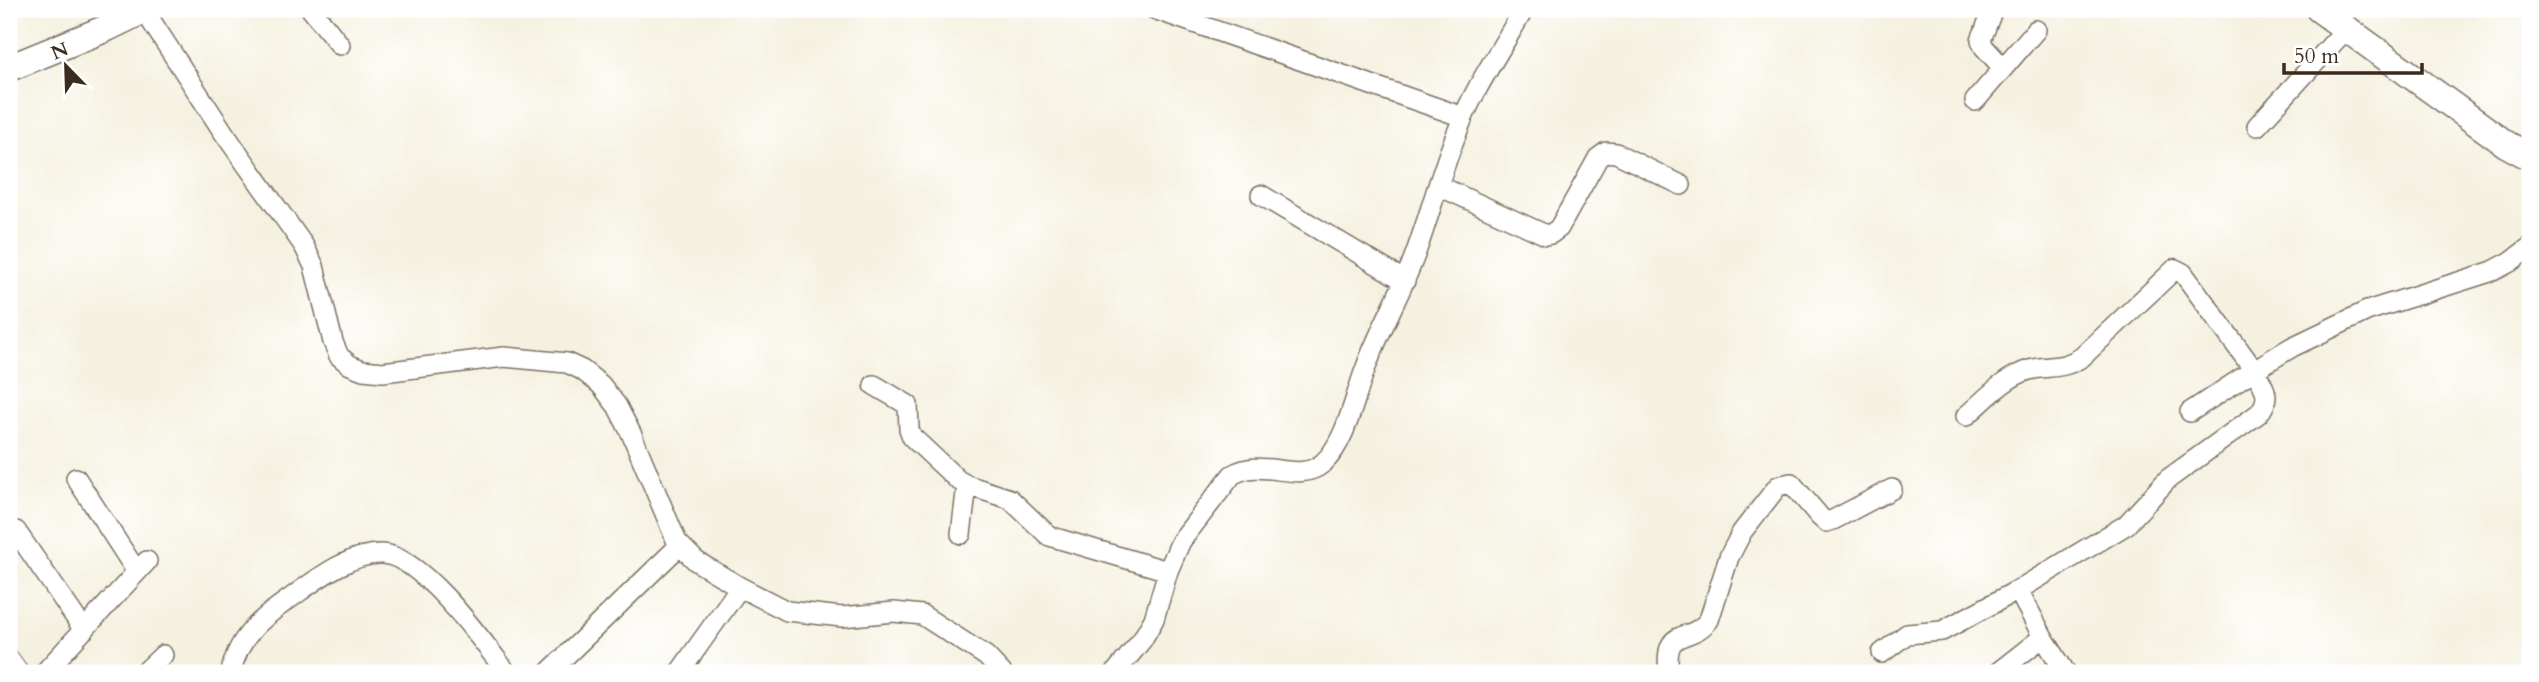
<svg xmlns="http://www.w3.org/2000/svg" width="2539" height="682" font-family="Cardo,serif">
  <style>
    .lines { fill: none; stroke-linecap: round; stroke-linejoin: round }
    .minor-casing { stroke: #7c7062; stroke-width: 22 }
    .secondary-casing { stroke: #7c7062; stroke-width: 29 }
    .minor { stroke: #fff; stroke-width: 19 }
    .secondary { stroke: #fff; stroke-width: 26 }
  </style>
  <rect width="100%" height="100%" fill="#fff"/>
  <filter id="ink" filterUnits="userSpaceOnUse"><feTurbulence type="fractalNoise" baseFrequency=".0143" numOctaves="2"/><feDisplacementMap in="SourceGraphic" scale="14" xChannelSelector="R" yChannelSelector="G"/><feConvolveMatrix kernelMatrix="1 2 1 2 8 2 1 2 1" color-interpolation-filters="sRGB"/></filter>
  <filter id="wash" filterUnits="userSpaceOnUse"><feTurbulence type="fractalNoise" baseFrequency=".00686" numOctaves="4" result="noise"/><feDisplacementMap in="SourceGraphic" scale="28" xChannelSelector="R" yChannelSelector="G"/><feGaussianBlur stdDeviation="1.57" result="paint"/><feColorMatrix in="noise" values="0 0 0 0 0 0 0 0 0 0 0 0 0 0 0 0 0 1.4 0 .05"/><feComposite in="paint" operator="in"/></filter>
  <g filter="url(#wash)">
    <rect width="100%" height="100%" fill="#f5f1e0"/>
  </g>
  <g filter="url(#ink)">
    <g class="lines">
      <defs>
        <path id="minor" d="M311,9L340,45
          M1154,9L1463,117
          M1993,9L1981,40L1984,47L2003,68
          M144,10L224,133L304,246L314,266L333,342L339,356L350,365L363,370L383,372L504,357L567,363L582,370L601,385L617,406L631,433L677,542L696,561L740,587L787,611L842,617L894,612L922,615L986,656L1002,673
          M1975,101L2036,30
          M2257,126L2347,28
          M1439,186L1546,235L1551,234L1559,228L1598,158L1606,152L1616,153L1681,185
          M1261,195L1405,281
          M874,385L908,405L909,429L912,437L958,480L967,485L1010,499L1049,536L1168,571
          M1966,416C1985,400 2005,377 2029,370C2049,365 2062,370 2082,357L2175,269L2183,273L2254,370L2190,412
          M76,478L137,572
          M16,531L84,630
          M961,534L967,485
          M1882,653L1907,634L1942,631L2018,590
          M9,659L19,673
          M44,673L147,561
          M144,673L163,655
          M231,673C237,637 263,617 292,597C317,579 350,553 382,554C421,555 484,643 507,673
          M548,673L679,546
          M679,673L740,587
          M1115,673L1142,640L1154,619L1168,571L1181,541L1232,475C1262,456 1298,485 1323,463C1346,443 1355,395 1366,367C1380,329 1401,293 1415,255C1430,214 1441,171 1458,130C1474,88 1502,48 1524,9
          M1669,673C1663,624 1689,645 1709,620L1729,557L1742,532L1778,486L1791,483L1820,517L1826,522L1833,520L1892,489
          M1997,673L2043,637
          M2066,673L2043,637L2018,590L2126,525L2168,479L2258,414C2273,398 2264,386 2254,370L2292,347L2367,311L2493,271L2510,262L2530,247"/>
        <path id="secondary" d="M2319,9L2506,144L2530,157
          M9,68L107,28L146,9"/>
      </defs>
      <use href="#minor" class="minor-casing"/>
      <use href="#secondary" class="secondary-casing"/>
      <use href="#minor" class="minor"/>
      <use href="#secondary" class="secondary"/>
    </g>
  </g>
  <rect width="2539" height="682" fill="none" stroke="#fff" stroke-width="35"/>
  <g transform="translate(66 66) rotate(337)" stroke="#ffffff" stroke-width="5" paint-order="stroke">
  <path d="M0-5L12 26L0 18L-12 26Z" fill="#3b2a1e"/>
  <text y="-10" font-size="19" font-weight="bold" text-anchor="middle" fill="#3b2a1e">N</text>
  </g>
  <path d="M2284 63v10h138v-10" fill="none" stroke="#3b2a1e" stroke-width="3.5"/>
  <text x="2294" y="63" font-size="21" fill="#3b2a1e" stroke="#ffffff" stroke-width="5" paint-order="stroke">50 m</text>
</svg>
